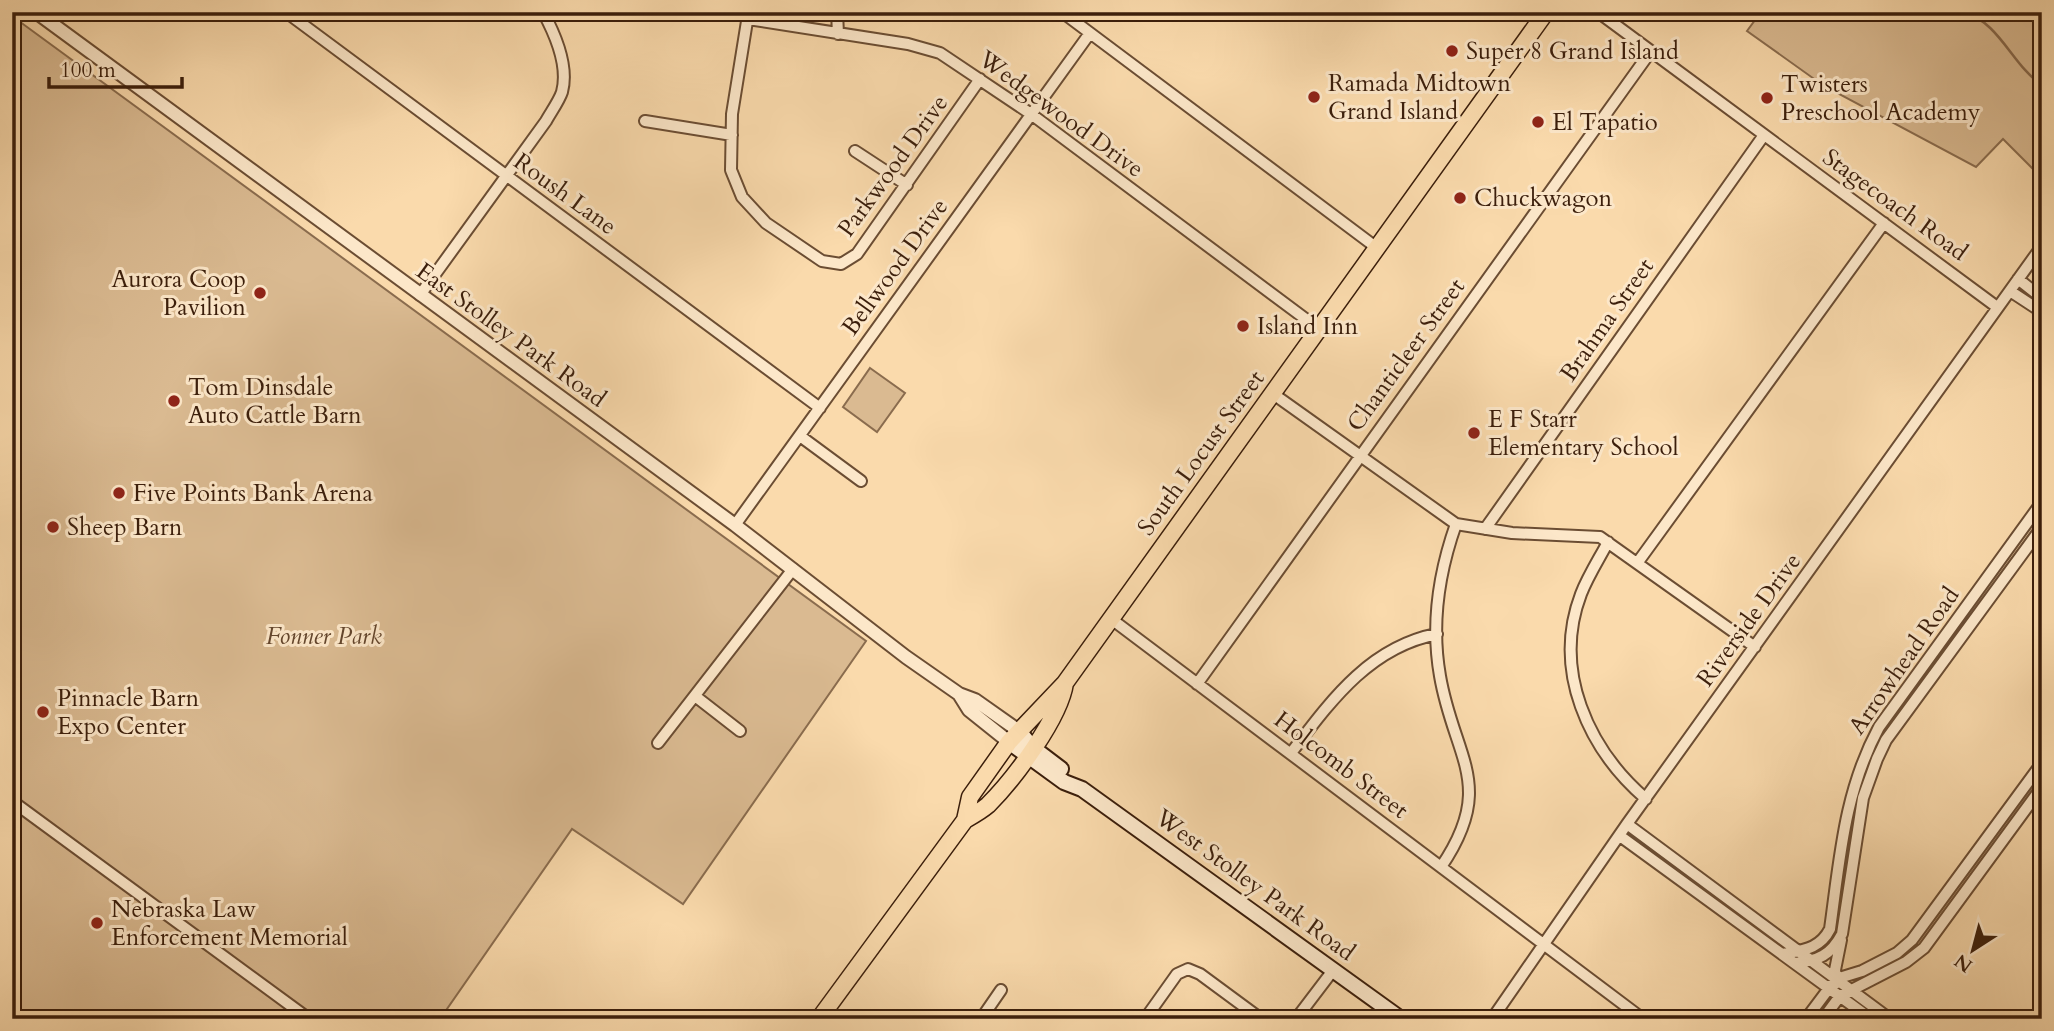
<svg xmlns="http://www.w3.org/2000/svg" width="2054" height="1031" font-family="Cardo,serif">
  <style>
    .green { fill: #daba91; stroke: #8a6c4e; stroke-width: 2 }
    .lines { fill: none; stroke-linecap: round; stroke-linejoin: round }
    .stream { stroke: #87684b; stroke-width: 2.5 }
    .minor-casing { stroke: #6b4d33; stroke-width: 14 }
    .tertiary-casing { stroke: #6b4d33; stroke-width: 16 }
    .secondary-casing { stroke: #3b1e0b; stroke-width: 18 }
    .primary-casing { stroke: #3b1e0b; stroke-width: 19 }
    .minor { stroke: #fce7c9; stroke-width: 10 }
    .tertiary { stroke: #fce7c9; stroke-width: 12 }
    .secondary { stroke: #fce7c9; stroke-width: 14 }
    .primary { stroke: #fadaac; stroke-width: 16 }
    .poi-dot { fill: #8f2418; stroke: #fce7c9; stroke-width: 2.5 }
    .labels { text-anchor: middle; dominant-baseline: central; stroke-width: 6; stroke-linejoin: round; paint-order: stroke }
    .poi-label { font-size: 24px; fill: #3b1e0b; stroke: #fce7c9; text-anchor: start }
    .street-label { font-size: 24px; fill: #3b1e0b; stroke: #fce7c9 }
    .park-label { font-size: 24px; font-style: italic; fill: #63452c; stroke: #fce7c9 }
  </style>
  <rect width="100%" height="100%" fill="#fadaac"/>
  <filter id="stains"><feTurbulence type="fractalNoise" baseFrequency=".00286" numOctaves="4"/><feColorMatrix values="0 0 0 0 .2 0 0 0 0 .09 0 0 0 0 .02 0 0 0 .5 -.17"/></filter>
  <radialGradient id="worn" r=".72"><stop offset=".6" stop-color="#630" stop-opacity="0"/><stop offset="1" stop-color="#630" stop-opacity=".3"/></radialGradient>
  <path class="green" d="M1761,12H2042V178L2003,139L1976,167L1824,86L1747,31Z
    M12,16L866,641L683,904L572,829L440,1019H12Z
    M870,368L905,393L877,432L843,407Z"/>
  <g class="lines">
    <path class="stream" d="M1964,12C2000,23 2012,65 2042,85"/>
    <defs>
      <path id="minor" d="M286,12L820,408
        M837,12L838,34
        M1062,12L1377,248
        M1598,12L1997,307
        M748,15L732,114L731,170L742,197L766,223L822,261L841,264L857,254L980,79
        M748,19L908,44L940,53L1031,114L1319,329
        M645,121L732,135
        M855,151L907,185
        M2018,279L2042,298
        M2010,291L2042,312
        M420,295L546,121C551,112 559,101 562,92C569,66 555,34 543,12
        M1272,393L1456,524L1512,533L1600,537L1755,647
        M800,436L861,481
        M735,525L1090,33
        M1485,529L1764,135
        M1608,542C1599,559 1588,576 1581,594C1552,670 1588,749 1646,799
        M1638,562L1884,223
        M1110,618L1643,1019
        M1197,684L1651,51
        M695,696L740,731
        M658,743L793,569
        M1291,753C1330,702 1369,647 1437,634
        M12,801L309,1019
        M1627,824L1890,1019
        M1620,836L1871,1019
        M1441,867C1497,785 1454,758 1440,676C1431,625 1439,572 1456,524
        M1783,954C1803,950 1820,949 1830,929C1840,858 1844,792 1879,727L2042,502
        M1795,963C1818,961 1831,955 1842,934L1863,798L1877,759L1886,740L2042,527
        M1837,983L1835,970L1841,940
        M981,1019L1001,990
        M1145,1019L1177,974L1188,969L1200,974L1261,1019
        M1296,1019L1334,969
        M1492,1019L1627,824L2042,246
        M1806,1019L1836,979L1862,971L1897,953L1912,940L2042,763
        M1823,1019L1840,996L1906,962L1924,948L2042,787"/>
      <path id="tertiary" d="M36,12L735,525L906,657L959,694L975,700L1019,731
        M959,694L969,710L1009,742"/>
      <path id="secondary" d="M1019,731L1032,747L1061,769
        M1009,742L1064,782L1082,789L1401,1019"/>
      <path id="primary" d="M965,820L970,797L1009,742L1065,683L1546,12
        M819,1019L965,820C972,816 981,811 988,805C1014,779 1060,718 1065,683"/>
    </defs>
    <use href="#minor" class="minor-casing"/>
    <use href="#tertiary" class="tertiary-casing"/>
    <use href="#secondary" class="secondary-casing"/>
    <use href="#primary" class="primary-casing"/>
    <use href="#minor" class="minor"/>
    <use href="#tertiary" class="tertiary"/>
    <use href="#secondary" class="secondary"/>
    <use href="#primary" class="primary"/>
  </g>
  <g class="poi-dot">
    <circle cx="1452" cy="51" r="7"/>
    <circle cx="1314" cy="97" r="7"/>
    <circle cx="1767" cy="98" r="7"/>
    <circle cx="1538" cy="122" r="7"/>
    <circle cx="1460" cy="198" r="7"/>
    <circle cx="260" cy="293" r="7"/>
    <circle cx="1243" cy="326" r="7"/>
    <circle cx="174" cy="401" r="7"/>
    <circle cx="1474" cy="433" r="7"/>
    <circle cx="119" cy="493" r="7"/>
    <circle cx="53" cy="527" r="7"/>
    <circle cx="43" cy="712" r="7"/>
    <circle cx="97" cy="923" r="7"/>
  </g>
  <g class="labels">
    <g class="poi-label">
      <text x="1466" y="51">Super 8 Grand Island</text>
      <text x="1328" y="83">Ramada Midtown<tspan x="1328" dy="28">Grand Island</tspan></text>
      <text x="1781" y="84">Twisters<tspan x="1781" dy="28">Preschool Academy</tspan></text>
      <text x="1552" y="122">El Tapatio</text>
      <text x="1474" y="198">Chuckwagon</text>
      <text x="246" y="279" text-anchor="end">Aurora Coop<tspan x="246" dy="28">Pavilion</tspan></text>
      <text x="1257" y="326">Island Inn</text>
      <text x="188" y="387">Tom Dinsdale<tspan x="188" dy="28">Auto Cattle Barn</tspan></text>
      <text x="1488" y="419">E F Starr<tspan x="1488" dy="28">Elementary School</tspan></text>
      <text x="133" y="493">Five Points Bank Arena</text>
      <text x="67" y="527">Sheep Barn</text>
      <text x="57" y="698">Pinnacle Barn<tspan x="57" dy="28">Expo Center</tspan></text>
      <text x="111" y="909">Nebraska Law<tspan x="111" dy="28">Enforcement Memorial</tspan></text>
    </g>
    <g class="street-label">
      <text transform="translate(1061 114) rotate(36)">Wedgewood Drive</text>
      <text transform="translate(893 166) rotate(-54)">Parkwood Drive</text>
      <text transform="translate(565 194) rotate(36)">Roush Lane</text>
      <text transform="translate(1895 205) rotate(36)">Stagecoach Road</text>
      <text transform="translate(895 267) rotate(-54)">Bellwood Drive</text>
      <text transform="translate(1607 320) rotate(-55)">Brahma Street</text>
      <text transform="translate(511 335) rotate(36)">East Stolley Park Road</text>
      <text transform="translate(1406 355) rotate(-54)">Chanticleer Street</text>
      <text transform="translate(1201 453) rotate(-54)">South Locust Street</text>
      <text transform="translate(1749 620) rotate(-54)">Riverside Drive</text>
      <text transform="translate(1904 661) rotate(-55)">Arrowhead Road</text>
      <text transform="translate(1341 765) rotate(37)">Holcomb Street</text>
      <text transform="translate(1255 885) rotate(36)">West Stolley Park Road</text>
    </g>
    <g class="park-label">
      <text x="324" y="636">Fonner Park</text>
    </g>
  </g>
  <rect width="2054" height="1031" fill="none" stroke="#fadaac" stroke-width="42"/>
  <rect x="14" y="14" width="2026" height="1003" fill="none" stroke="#3b1e0b" stroke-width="3.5"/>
  <rect x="21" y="21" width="2012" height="989" fill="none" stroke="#3b1e0b" stroke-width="2"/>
  <g transform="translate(1973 950) rotate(216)" stroke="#fce7c9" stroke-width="5" paint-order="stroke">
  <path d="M0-5L12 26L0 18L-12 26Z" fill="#3b1e0b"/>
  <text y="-10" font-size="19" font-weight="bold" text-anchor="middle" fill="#3b1e0b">N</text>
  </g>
  <path d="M49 77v10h133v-10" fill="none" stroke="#3b1e0b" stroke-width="3.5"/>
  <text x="60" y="77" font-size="21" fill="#3b1e0b" stroke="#fce7c9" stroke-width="5" paint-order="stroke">100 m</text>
  <rect width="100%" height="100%" filter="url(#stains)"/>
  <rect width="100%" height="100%" fill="url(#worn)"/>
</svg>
